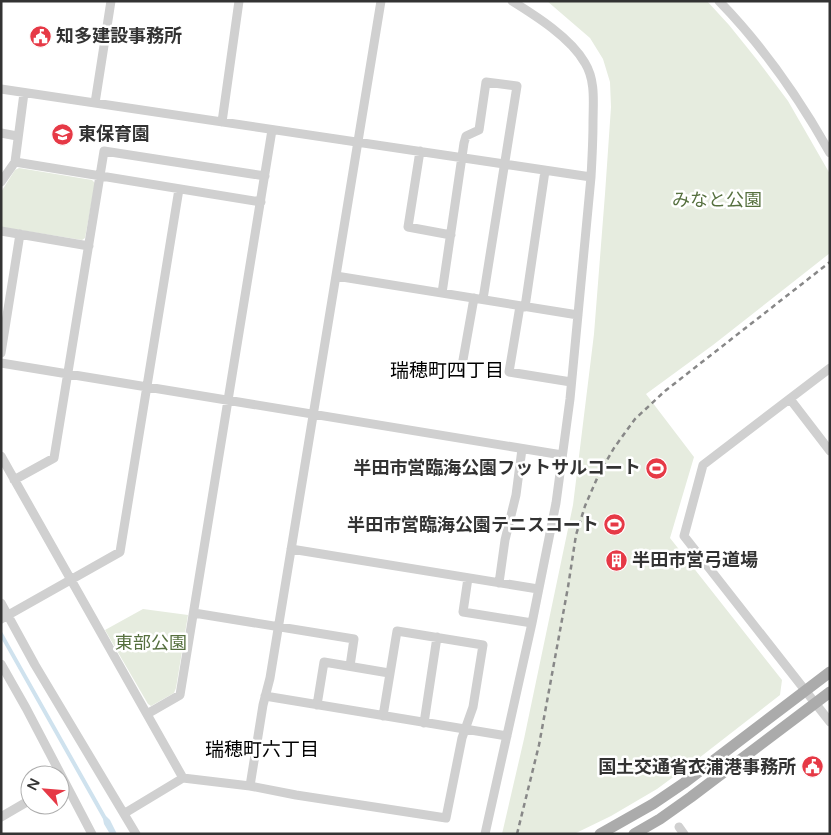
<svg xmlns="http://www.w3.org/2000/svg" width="831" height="835" font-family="'Varela Round','Noto Sans JP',sans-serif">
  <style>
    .green { fill: #e6ecdf }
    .water { fill: #cfe2ee }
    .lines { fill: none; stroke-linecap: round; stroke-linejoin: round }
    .minor { stroke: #d0d0d0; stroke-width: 9 }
    .major { stroke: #ababab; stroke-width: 11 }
    .rail { stroke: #888; stroke-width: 2.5; stroke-dasharray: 5 4; stroke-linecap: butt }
    .labels { text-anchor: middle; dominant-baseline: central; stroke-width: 5; stroke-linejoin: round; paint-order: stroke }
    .poi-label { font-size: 18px; font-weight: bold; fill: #333; stroke: #fff; text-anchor: start }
    .park-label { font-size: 18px; fill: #56703f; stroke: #fff }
    .neighbourhood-label { font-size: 19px; fill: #000; stroke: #fff }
  </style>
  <rect width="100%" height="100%" fill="#fff"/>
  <path class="green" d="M547,1H707L729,25L758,61L788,101L830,174V253L713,345L646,394L694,457L670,538L782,680L780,695L699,758L657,789L611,816L574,834H502L524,739L573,505L594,334L605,194L611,107L610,82L603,59L590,38Z
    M19,168L92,180L95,183L85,238L82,240L1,227V192L15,170Z
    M143,609L188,615L176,688L174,693L151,706L148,704L105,630Z"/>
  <path class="water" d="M1,630L106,816L110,820L117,834H110L104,824L103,819L1,638Z"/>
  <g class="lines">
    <path class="minor" d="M719,1C763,46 799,98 830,153
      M1,89L591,177
      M95,103L111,1
      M222,122L239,1
      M1,133L17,136
      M420,151L408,227L451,235
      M15,162L261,202
      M1,182L15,162L24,93
      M1,231L89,246
      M336,276L578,315
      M442,293L464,143L466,136L479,130L486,82L517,86L483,299
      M520,306L509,372L571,382
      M525,307L545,171
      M1,353L20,234
      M463,360L474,298
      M1,363L562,455
      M830,368L703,465L684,536L830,722
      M790,399L830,451
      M1,456L183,778
      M14,480L54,458L104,151L265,176
      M291,549L538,589
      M468,578L463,612L532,623
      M499,583L505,540L516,495L522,449
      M1,603L35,665L136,834
      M194,613L354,639L350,666
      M1,619L120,552L179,189
      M1,664L26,708L92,834
      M265,696L507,736
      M317,705L324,662L389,673
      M147,714L180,695L272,130
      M424,723L437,637
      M250,786L263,705L270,678L381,1
      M125,813L183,778L250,786L296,795L446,818L462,738L473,707L483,645L397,631L383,716
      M1,817L25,803
      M679,827L684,834
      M485,834L532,623L556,503L570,399L591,177C592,159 593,141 593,123C593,103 596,81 585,63C571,38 536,16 512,1"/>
    <path class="major" d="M600,834L653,804L684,783L830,672
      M634,834L660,819L691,797L830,692"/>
    <path class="rail" d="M517,834L539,745L568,587L576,535L585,506L599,474L614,448L635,419L665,391L830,262"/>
  </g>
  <defs>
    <symbol id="civic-disc" viewBox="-11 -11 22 22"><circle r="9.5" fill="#e63946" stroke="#fff"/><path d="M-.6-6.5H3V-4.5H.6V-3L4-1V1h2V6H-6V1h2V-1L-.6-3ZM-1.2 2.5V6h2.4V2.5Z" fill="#fff"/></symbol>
    <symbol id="school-disc" viewBox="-11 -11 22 22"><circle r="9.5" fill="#e63946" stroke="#fff"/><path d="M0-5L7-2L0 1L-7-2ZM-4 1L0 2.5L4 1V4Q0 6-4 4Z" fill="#fff"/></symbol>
    <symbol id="stadium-disc" viewBox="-11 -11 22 22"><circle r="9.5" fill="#e63946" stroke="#fff"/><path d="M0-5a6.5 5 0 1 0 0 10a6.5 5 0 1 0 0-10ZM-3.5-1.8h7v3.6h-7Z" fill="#fff"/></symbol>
    <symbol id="building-disc" viewBox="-11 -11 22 22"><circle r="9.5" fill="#e63946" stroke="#fff"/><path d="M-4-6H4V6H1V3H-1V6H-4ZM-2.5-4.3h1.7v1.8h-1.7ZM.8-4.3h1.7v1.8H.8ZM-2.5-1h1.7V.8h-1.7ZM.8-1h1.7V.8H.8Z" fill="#fff"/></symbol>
  </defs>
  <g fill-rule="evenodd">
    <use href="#civic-disc" x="28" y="24" width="25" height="25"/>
    <use href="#school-disc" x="50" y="122" width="25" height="25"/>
    <use href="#stadium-disc" x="644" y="456" width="25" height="25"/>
    <use href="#stadium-disc" x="602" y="512" width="25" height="25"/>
    <use href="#building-disc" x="604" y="548" width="25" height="25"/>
    <use href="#civic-disc" x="800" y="754" width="25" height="25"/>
  </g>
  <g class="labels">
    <g class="poi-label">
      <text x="56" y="36">知多建設事務所</text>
      <text x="78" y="134">東保育園</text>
      <text x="641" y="468" text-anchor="end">半田市営臨海公園フットサルコート</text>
      <text x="599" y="525" text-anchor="end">半田市営臨海公園テニスコート</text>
      <text x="632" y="560">半田市営弓道場</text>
      <text x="796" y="767" text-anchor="end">国土交通省衣浦港事務所</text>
    </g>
    <g class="park-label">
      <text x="717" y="200">みなと公園</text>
      <text x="151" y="643">東部公園</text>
    </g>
    <g class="neighbourhood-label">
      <text x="447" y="371">瑞穂町四丁目</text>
      <text x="262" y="750">瑞穂町六丁目</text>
    </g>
  </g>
  <rect width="831" height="835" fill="none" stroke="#333333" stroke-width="5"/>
  <g transform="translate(45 790) rotate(296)"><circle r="24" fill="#ffffff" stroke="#adadad"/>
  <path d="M0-4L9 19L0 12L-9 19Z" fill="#e63946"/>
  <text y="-8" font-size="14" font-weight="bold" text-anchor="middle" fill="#333333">N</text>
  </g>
</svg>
